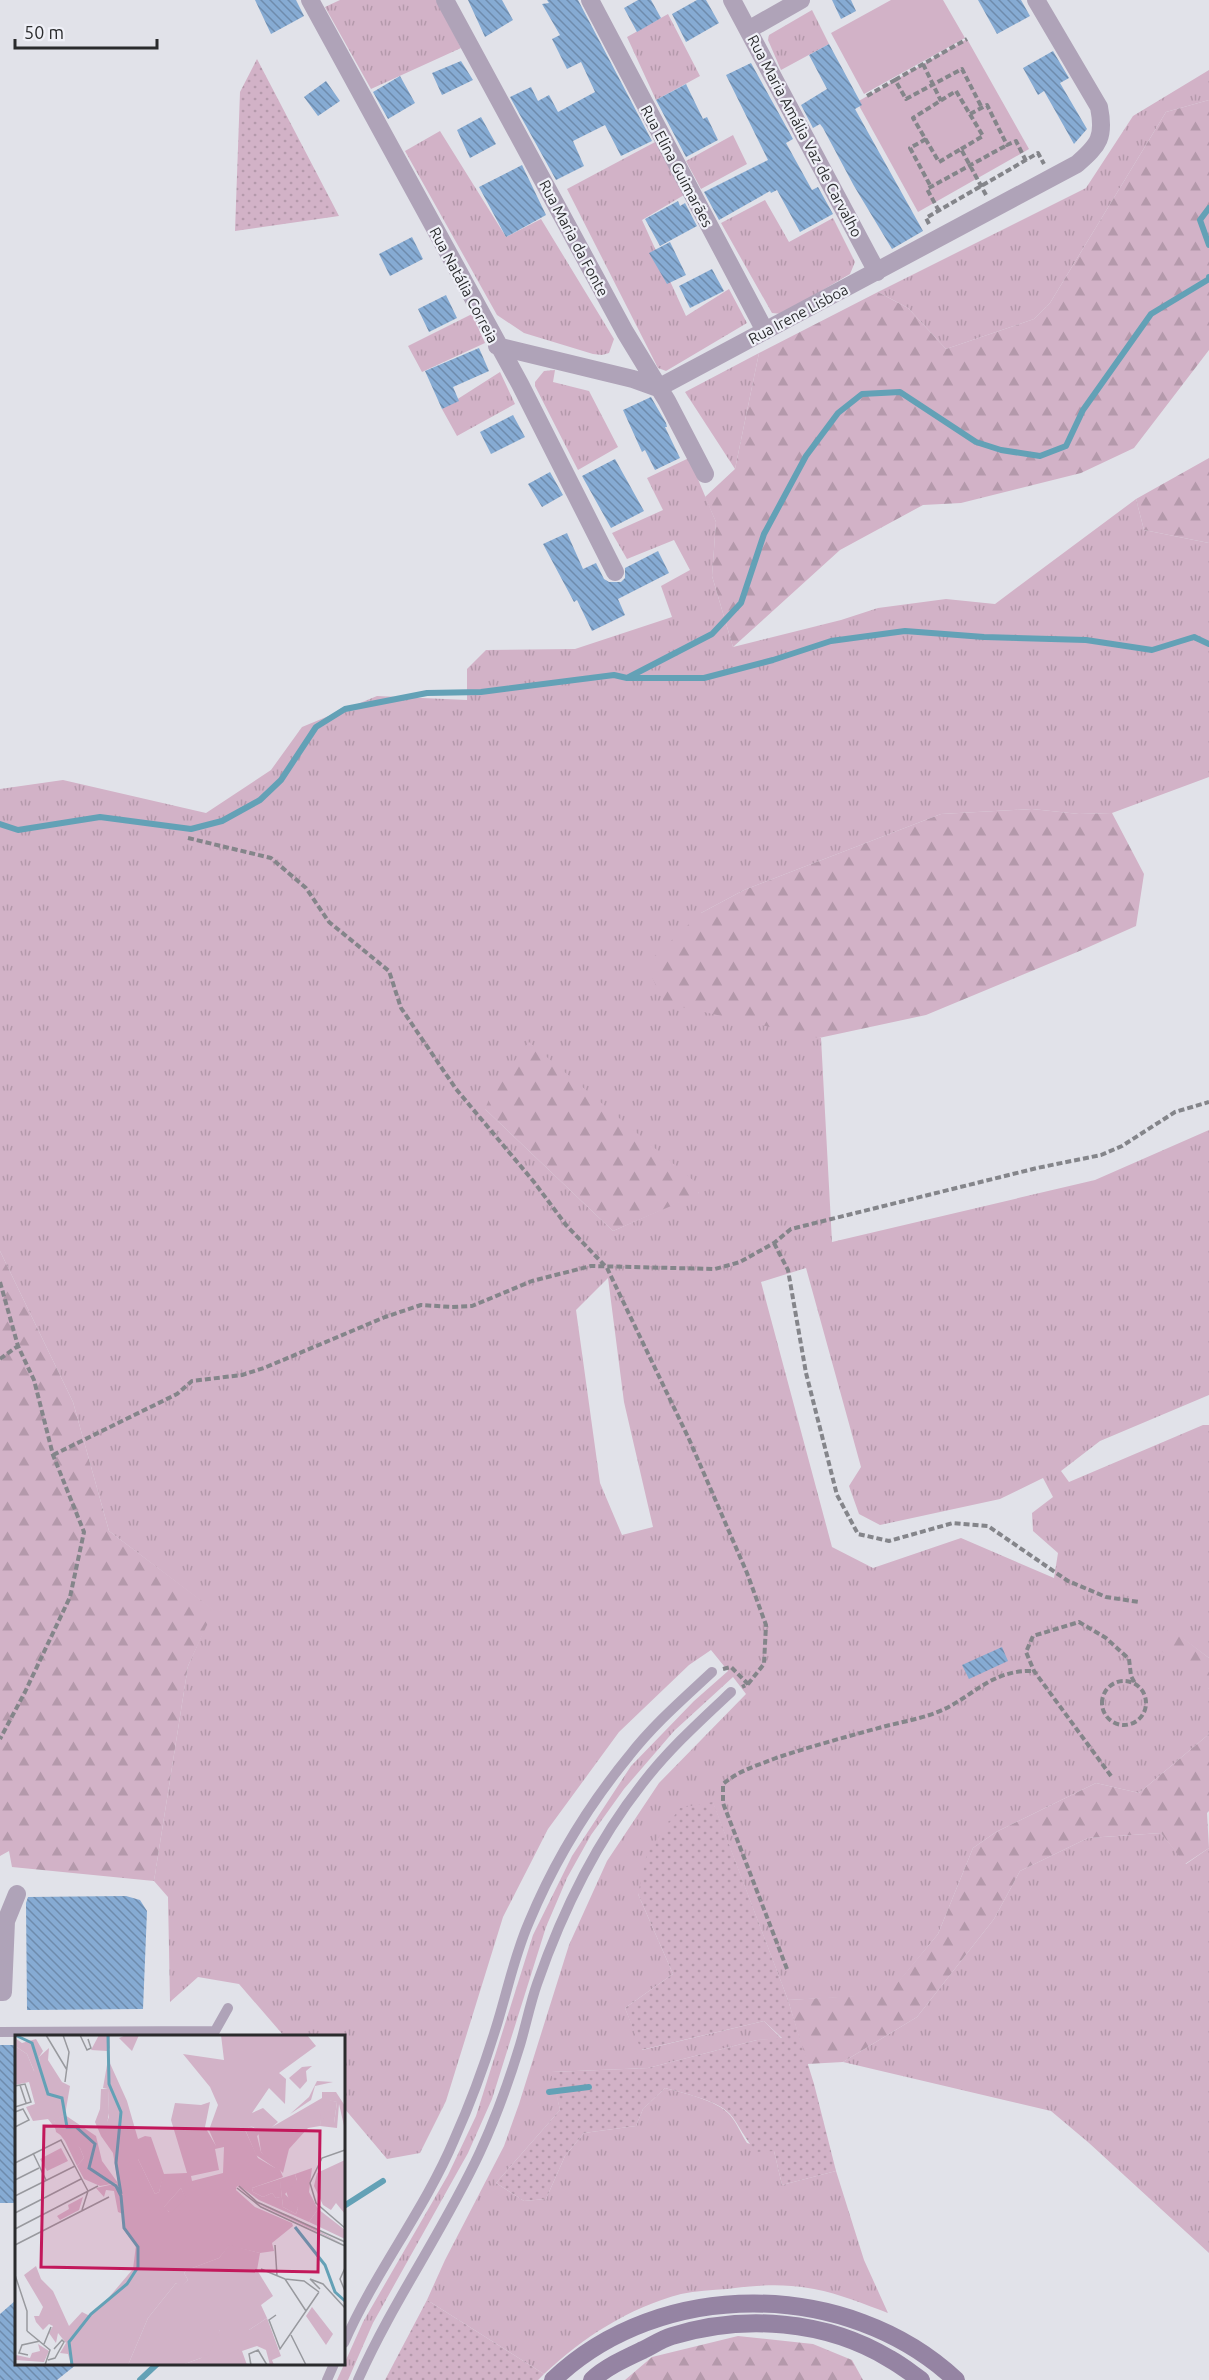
<svg xmlns="http://www.w3.org/2000/svg" width="1209" height="2380" font-family="Ubuntu,sans-serif">
  <style>
    .grass { fill: url(#grass-tufts); fill-rule: evenodd }
    .forest { fill: url(#forest-firs) }
    .park { fill: #d2b2c7 }
    .garden { fill: url(#garden-dots) }
    .lines { fill: none; stroke-linecap: round; stroke-linejoin: round }
    .stream { stroke: #63a1b6; stroke-width: 6 }
    .building { fill: url(#building-back-hatch) }
    .path { stroke: #84858a; stroke-width: 4; stroke-dasharray: 6 3; stroke-linecap: butt }
    .lane { stroke: #afa3b8; stroke-width: 10 }
    .street { stroke: #afa3b8; stroke-width: 18 }
    .secondary { stroke: #9584a3; stroke-width: 18 }
    .labels { text-anchor: middle; dominant-baseline: central; stroke-width: 4.5; stroke-linejoin: round; paint-order: stroke }
    .street-label { font-size: 15px; fill: #2a2b2d; stroke: #eff0f7 }
    .inset-river { fill: none; stroke: #63a1b6; stroke-width: 3 }
    .inset-road { fill: none; stroke: #98999e; stroke-width: 1.5 }
    .view { fill: #c2185b; fill-opacity: 0.15; stroke: #c2185b; stroke-width: 3 }
    .inset-edge { fill: none; stroke: #2a2b2d; stroke-width: 3 }
  </style>
  <defs>
    <pattern id="grass-tufts" width="24" height="20" patternUnits="userSpaceOnUse" patternTransform="scale(1.5)"><rect width="24" height="20" fill="#d2b2c7"/><path d="M3 7l-1-3M5 7V3M7 7l1-3M15 17l-1-3M17 17v-4M19 17l1-3" fill="none" stroke="#b499ab"/></pattern>
    <pattern id="forest-firs" width="22" height="20" patternUnits="userSpaceOnUse" patternTransform="scale(1.5)"><rect width="22" height="20" fill="#d2b2c7"/><path d="M5 1l3.5 6h-7zM16 11l3.5 6h-7z" fill="#b499ab"/></pattern>
    <pattern id="garden-dots" width="8" height="8" patternUnits="userSpaceOnUse" patternTransform="scale(1.5)"><rect width="8" height="8" fill="#d2b2c7"/><path d="M2 2h.1M6 6h.1" fill="none" stroke="#b499ab" stroke-width="1.8" stroke-linecap="round"/></pattern>
    <pattern id="building-back-hatch" width="6" height="6" patternUnits="userSpaceOnUse" patternTransform="scale(1.5)"><rect width="6" height="6" fill="#86abd3"/><path d="M-1 5l2 2M0 0l6 6M5-1l2 2" fill="none" stroke="#6e8bac"/></pattern>
  </defs>
  <rect width="100%" height="100%" fill="#e1e2e9"/>
  <path class="grass" d="M340,0H436L461,48L371,89L325,7Z
    M812,10L829,44L781,70L768,40L769,35Z
    M668,14L700,76L656,100L627,37Z
    M1209,70V100L1166,112L1050,303L1034,319L946,349L908,308L878,292L1086,188L1133,116Z
    M440,131L506,237L541,219L614,339L609,353L602,355L593,354L524,333L497,315L405,151Z
    M733,135L747,164L701,189L686,161Z
    M657,141L684,195L642,220L686,316L729,289L747,323L666,371L658,368L567,189Z
    M765,200L789,242L833,218L855,262L850,274L782,314L772,313L721,223Z
    M472,314L485,343L422,372L408,346Z
    M759,353L735,469L685,392Z
    M555,370L553,382L589,391L618,447L578,470L535,386V382L544,371Z
    M500,372L515,404L457,436L442,409Z
    M689,458L716,522L712,576L733,647L841,620L878,608L946,599L995,604L1136,499L1144,530L1209,543V777L1112,813L1079,814L1032,809L941,814L744,890L701,913L819,1038H821L832,1242L1095,1180L1209,1130V1395L1100,1441L1061,1471L1069,1482L1203,1425H1209V1658L1170,1629L1209,1689V1734L1139,1793L1096,1783L996,1832L973,1848L938,1934L888,1995L788,2000L713,1803L638,1894L673,1974L625,2008L642,2050L764,2021L782,2039L757,2040L648,2068L552,2072L560,2110L496,2183L524,2201L546,2199L565,2156L584,2133L636,2126L643,2109L665,2088C683,2093 717,2100 730,2115C737,2123 741,2134 747,2143L774,2151L782,2185L836,2171L864,2260L888,2313C864,2304 840,2294 814,2289C784,2283 757,2285 727,2289C712,2290 696,2291 681,2294C628,2308 584,2337 544,2374L427,2300L445,2260L504,2146L519,2104L569,1945L607,1861L659,1783L746,1694L733,1677L674,1731L624,1789L591,1835L567,1878L546,1927L492,2099L468,2153L373,2323L348,2380H337L363,2322L448,2175L476,2116L533,1935L572,1856L631,1766L694,1701L728,1671L711,1650L689,1665L619,1732L548,1829L503,1917L446,2101L420,2153L387,2159L344,2108V2036H284L239,1984L198,1977L170,2002L168,1897L154,1881L188,1666L213,1610L109,1531L73,1402L0,1251V789L63,780L206,813L271,770L302,727L377,696L467,700V669L486,650L575,649L672,617L661,586L690,570L674,540L627,559L612,533L663,510L647,478ZM485,1109L699,1193L613,1231ZM806,1268L861,1467L849,1486L859,1514L880,1525L1000,1499L1043,1478L1053,1497L1032,1513L1033,1531L1058,1553L1054,1578L961,1538L873,1568L832,1547L761,1282ZM608,1278L624,1402L653,1527L622,1535L600,1483L576,1310Z
    M1161,1833L1186,1864L1209,1848V2253L1089,2143L1051,2111L843,2062L917,2017L994,1919L1020,1871L1088,1838Z"/>
  <path class="forest" d="M1209,100V350L1134,448L1081,473L961,503L923,505L840,550L733,647L712,576L716,522L705,497L735,469L759,353L878,292L908,308L946,349L1034,319L1050,303L1166,112Z
    M1209,458V543L1144,530L1136,499Z
    M1032,809L1079,814L1112,813L1144,874L1136,926L1082,950L926,1015L819,1038L664,1003L646,964L701,913L744,890L941,814Z
    M529,1042L695,1182L699,1194L613,1231L485,1109L494,1088Z
    M0,1251L73,1402L109,1531L214,1610L188,1666L154,1881L12,1867L9,1851L0,1856Z
    M1170,1628L1209,1658V1689L1154,1645Z
    M1209,1734V1811L1207,1813L1209,1848L1185,1864L1161,1833L1088,1838L1020,1871L994,1919L917,2017L843,2062L807,2064L788,2000L888,1994L938,1934L973,1848L996,1832L1096,1783L1139,1793Z
    M738,2336L813,2344L852,2360L863,2380H625L652,2357Z"/>
  <path class="park" d="M891,0H943L965,38L864,94L831,33Z
    M967,39L1029,149L918,212L857,102Z"/>
  <path class="garden" d="M257,59L339,216L235,231L240,92Z
    M713,1802L788,2000L814,2084L836,2171L782,2185L774,2151L757,2152C745,2140 740,2126 730,2114C717,2100 683,2093 665,2088L643,2109L636,2126L584,2133L565,2156L546,2199L524,2201L496,2183L560,2110L551,2072L648,2068L757,2040L782,2038L764,2021L641,2050L625,2008L673,1974L638,1894L647,1853L680,1808Z
    M427,2300L544,2374L538,2380H385Z"/>
  <g class="lines">
    <path class="stream" d="M1209,208L1200,220L1209,245
      M629,678H704L773,660L831,641L905,631L984,637L1086,640L1152,650L1194,637L1209,644
      M0,824L18,830L100,817L191,829L222,821L260,800L281,780L316,727L345,709L427,693L481,692L614,675L627,678L712,634L741,603L764,534L806,456L838,413L862,394L900,392L976,442L1001,450L1040,456L1066,446L1083,410L1151,314L1209,279V277
      M549,2092L589,2087
      M344,2206L383,2181
      M140,2380L157,2364"/>
  </g>
  <path class="building" d="M255,0H296L304,16L271,34Z
    M468,0H502L513,20L485,37Z
    M547,0H578L652,141L621,156L605,125L573,141L584,166L556,180L510,97L531,87L538,101L549,95L558,112L595,92L581,62L567,69L552,39L560,35L542,4L549,3Z
    M638,0H651L661,18L637,32L624,8Z
    M697,0H706L719,23L686,42L672,14Z
    M832,0H851L856,11L841,19Z
    M978,0H1021L1030,16L997,34Z
    M829,44L862,105L855,109L923,231L892,249L854,186L823,128L820,124L813,128L801,105L827,89L809,55Z
    M1053,51L1069,78L1060,83L1087,129L1074,144L1044,91L1038,95L1023,68Z
    M461,61L473,80L442,95L432,73Z
    M751,63L793,139L786,143L812,190L818,187L833,214L800,232L777,190L771,193L770,191L719,220L704,192L768,160L726,75Z
    M400,76L415,103L388,119L373,92Z
    M326,81L340,101L318,116L304,97Z
    M686,84L703,119L707,117L718,140L686,157L656,100Z
    M481,117L496,144L470,158L457,130Z
    M522,165L546,215L506,237L479,187Z
    M678,201L680,206L685,203L697,226L660,246L645,219Z
    M412,237L423,259L390,276L379,254Z
    M670,242L686,275L667,284L649,253Z
    M712,269L724,291L690,308L679,286Z
    M446,295L457,318L429,332L418,309Z
    M479,348L489,371L453,387L459,401L442,409L425,371Z
    M651,397L666,423L667,427H665L680,458L655,470L645,450L642,452L623,410Z
    M513,415L525,437L491,454L480,432Z
    M615,459L644,511L611,528L582,476Z
    M550,472L563,495L542,507L528,484Z
    M567,533L583,569L596,563L604,579L609,582H621L625,578V568L658,551L669,573L618,599L625,615L592,631L577,600L574,602L543,544Z
    M1002,1647L1008,1661L969,1679L962,1665Z
    M126,1896L140,1900L147,1911L143,2009L27,2010L26,1903L28,1897Z
    M0,2045H16V2203H0Z
    M16,2300V2364H77L57,2380H0V2314Z"/>
  <g class="lines">
    <path class="path" d="M923,64L941,101
      M895,80L967,39
      M867,96L895,80L906,99L962,69L982,108
      M970,114L987,105L1007,145L1016,141L1026,161
      M926,139L910,148L931,187
      M961,149L983,136L956,91L913,118L939,162L961,149L986,195
      M939,211L927,189L1007,145
      M929,224L926,218L1038,153L1044,164
      M188,838L271,858L306,888L329,922L389,971L401,1008L456,1089L534,1182L566,1225L607,1268L689,1439L747,1573L766,1625L764,1664L748,1684L742,1687
      M774,1243L788,1270L806,1373L837,1495L858,1534L889,1541L953,1523L988,1526L1068,1581L1106,1597L1139,1602
      M0,1282L18,1346L34,1380L53,1455L84,1532L70,1597L25,1692L0,1739
      M0,1359L18,1346
      M53,1455L177,1394L192,1381L242,1375L264,1368L385,1317L421,1305L452,1307L472,1306L532,1281L591,1266L715,1269L740,1262L774,1243L791,1229L1037,1168L1101,1155L1122,1146L1175,1112L1209,1102
      M723,1669L731,1667L748,1684
      M1102 1703a22 22 0 1 1 44 0a22 22 0 1 1-44 0Z
      M1111,1776L1034,1671L1026,1652L1033,1636L1079,1622L1106,1638L1129,1659L1131,1676L1136,1685
      M787,1969L723,1803V1784C740,1770 756,1766 776,1758C812,1746 849,1736 886,1726C902,1722 919,1719 935,1713C971,1700 989,1669 1034,1671"/>
    <path class="lane" d="M0,2032L215,2031L228,2008
      M344,2343C375,2272 424,2211 454,2140C471,2102 486,2061 498,2021C508,1988 515,1954 529,1922C554,1862 588,1806 629,1756C653,1725 683,1699 712,1672
      M327,2380L334,2364
      M358,2380C393,2301 444,2230 480,2152C496,2117 509,2081 520,2045C526,2025 530,2004 537,1984C562,1912 595,1844 642,1784C668,1750 700,1721 731,1692"/>
    <path class="street" d="M310,0L520,384L615,572
      M445,0L625,332L667,401L705,474
      M590,0L765,331
      M732,0L877,272
      M748,30L801,0
      M497,346L633,379L658,388L1077,164C1099,145 1105,137 1099,107L1036,0
      M0,1992H3L6,1921L17,1894"/>
    <path class="secondary" d="M553,2380C660,2277 848,2279 956,2380
      M592,2380C606,2367 626,2358 643,2350C653,2345 662,2339 672,2336C744,2314 826,2320 890,2359C901,2365 911,2373 921,2380"/>
  </g>
  <g class="labels">
    <g class="street-label">
      <text transform="translate(805 136) rotate(62)">Rua Maria Amália Vaz de Carvalho</text>
      <text transform="translate(677 166) rotate(62)">Rua Elina Guimarães</text>
      <text transform="translate(574 238) rotate(62)">Rua Maria da Fonte</text>
      <text transform="translate(464 285) rotate(62)">Rua Natália Correia</text>
      <text transform="translate(798 314) rotate(-28)">Rua Irene Lisboa</text>
    </g>
  </g>
  <g transform="translate(15 2035)">
    <rect width="330" height="330" fill="#e1e2e9"/>
    <path d="M84,0H95V13L92,16L76,15ZM111,0H124L117,16L104,3ZM206,0H292L301,11L264,38L271,44L270,69L254,53L237,78L248,73L263,87L257,92L307,63L322,67L319,88H308L307,78L305,91L293,93L274,114L268,138L246,117L243,95L236,91L230,95L243,123L260,133V145L237,153L238,157L248,162L257,158L261,163L265,162L263,147L265,145L268,172L281,179L283,173L275,168L271,156L282,145L280,139L297,133L294,157L303,174L294,187L244,165L223,150L246,170L278,182L326,208L243,169L222,151L221,155L240,172L277,188L278,191L257,208L259,216L245,218L214,211L204,223L172,235L169,238L173,245L166,252L161,248L133,283L113,330H56L53,319L45,318L51,308L43,298L41,308L34,298L38,291L34,289L28,295L21,287L19,281H24L28,272L9,240L21,231L26,244L38,256L54,291L67,277L75,281L84,274L118,234L121,210L111,198L108,179L103,177L99,156L91,155L89,162L81,153L103,148L98,118L86,101L94,82L93,54L88,53L93,24L112,66L123,104V124L140,159L144,157L148,139L172,138L156,85L160,68L186,70L195,67L190,92L201,111L194,95L203,70L195,52L168,19L209,25ZM209,112L208,138L177,146L176,141L204,135L200,114ZM166,153L170,163L154,177L149,172ZM0,11L12,19L19,36L26,38L24,22L34,13L33,25L47,47L55,51L50,80L39,86L65,113L69,123L62,131L50,106L33,84L18,86L11,72L20,69L14,47L0,50ZM297,31L291,36L292,46L285,54L274,43L287,32ZM68,162L64,175L45,185L42,181L54,174L53,170ZM297,272L318,299L311,310L291,281ZM252,283L266,321L257,325L259,330H255L251,315L242,311L227,316L232,330H167L186,323L205,295H234ZM23,309L34,316L29,327L0,325L1,320L15,323L17,318L25,316Z" fill="#d2b2c7" fill-rule="evenodd"/>
    <path d="M0,3L7,8L21,4L28,16L24,22L26,39L20,38L12,19L0,11ZM302,46L318,47L300,51L296,65L275,79L294,62ZM86,54H93L94,78L90,100L86,101L80,87L85,74ZM307,57H321L330,71V95L324,69L322,93L305,91L306,78H310L308,88H319L322,67L307,64ZM50,80L81,101L87,126L103,148L85,151L69,144L62,131L69,123L65,113L41,97L39,85ZM236,91L245,98L242,101L246,117L263,130L268,142L260,145V133L241,120L230,94ZM130,101L136,102L149,139L144,157L140,159L123,124V104ZM330,125V179L321,168L316,175L308,170L299,151L302,138ZM166,153L171,163L156,178L148,173ZM214,210L245,218L242,235L258,261L246,270L252,283L234,295H205L194,320L167,330H113L133,283L161,248L166,251L173,245L169,238L172,235L204,223Z" fill="#d2b2c7"/>
    <path d="M46,113L53,126L32,136L25,124Z" fill="#d2b2c7"/>
    <path d="M280,139L282,146L270,159L283,173L281,179L268,172L265,146L266,162L261,163L257,158L248,162L238,157L237,153ZM303,174L330,195V204L294,187Z" fill="#d2b2c7"/>
    <path class="inset-river" d="M0,0L17,8L33,59L47,63L52,92H61L80,109L74,133L101,151L106,161L109,193L123,212V232L112,249L76,279L54,307L57,330M93,0L94,49L106,77L101,128L106,159M280,192L310,230L320,257L330,266"/>
    <path class="inset-road" d="M31,0L52,35M48,0L54,17L50,47M65,0L72,15L76,13L73,4M5,50L11,68M0,51L10,49L16,67L0,72M0,77L8,74L14,85L0,92M330,115L307,123L295,148L301,168L330,193M18,118L31,145M0,128L46,105L73,156L67,175M0,145L24,133M224,151L242,167L330,207M222,153L246,172L330,211M0,161L60,131M0,178L66,144M0,194L83,151M0,210L94,162M260,210L262,241M330,233L325,244L330,256M246,234L270,244L289,246L304,257M0,240L12,276V296M270,244L291,276M305,254L295,244L308,249L330,273M261,280L254,285L265,314L304,257M12,296L35,315L30,330M276,300L291,330M29,309L36,292M13,320L4,318L7,310L25,306M33,325L40,323L49,307L47,305L39,314M236,330L234,319L243,315L252,330"/>
    <path class="view" d="M29,91L305,96L303,237L26,232Z"/>
    <rect width="330" height="330" class="inset-edge"/>
  </g>
  <path d="M15 39v9h142v-9" fill="none" stroke="#2a2b2d" stroke-width="3"/>
  <text x="24" y="39" font-size="18" fill="#2a2b2d" stroke="#eff0f7" stroke-width="4.5" paint-order="stroke">50 m</text>
</svg>
